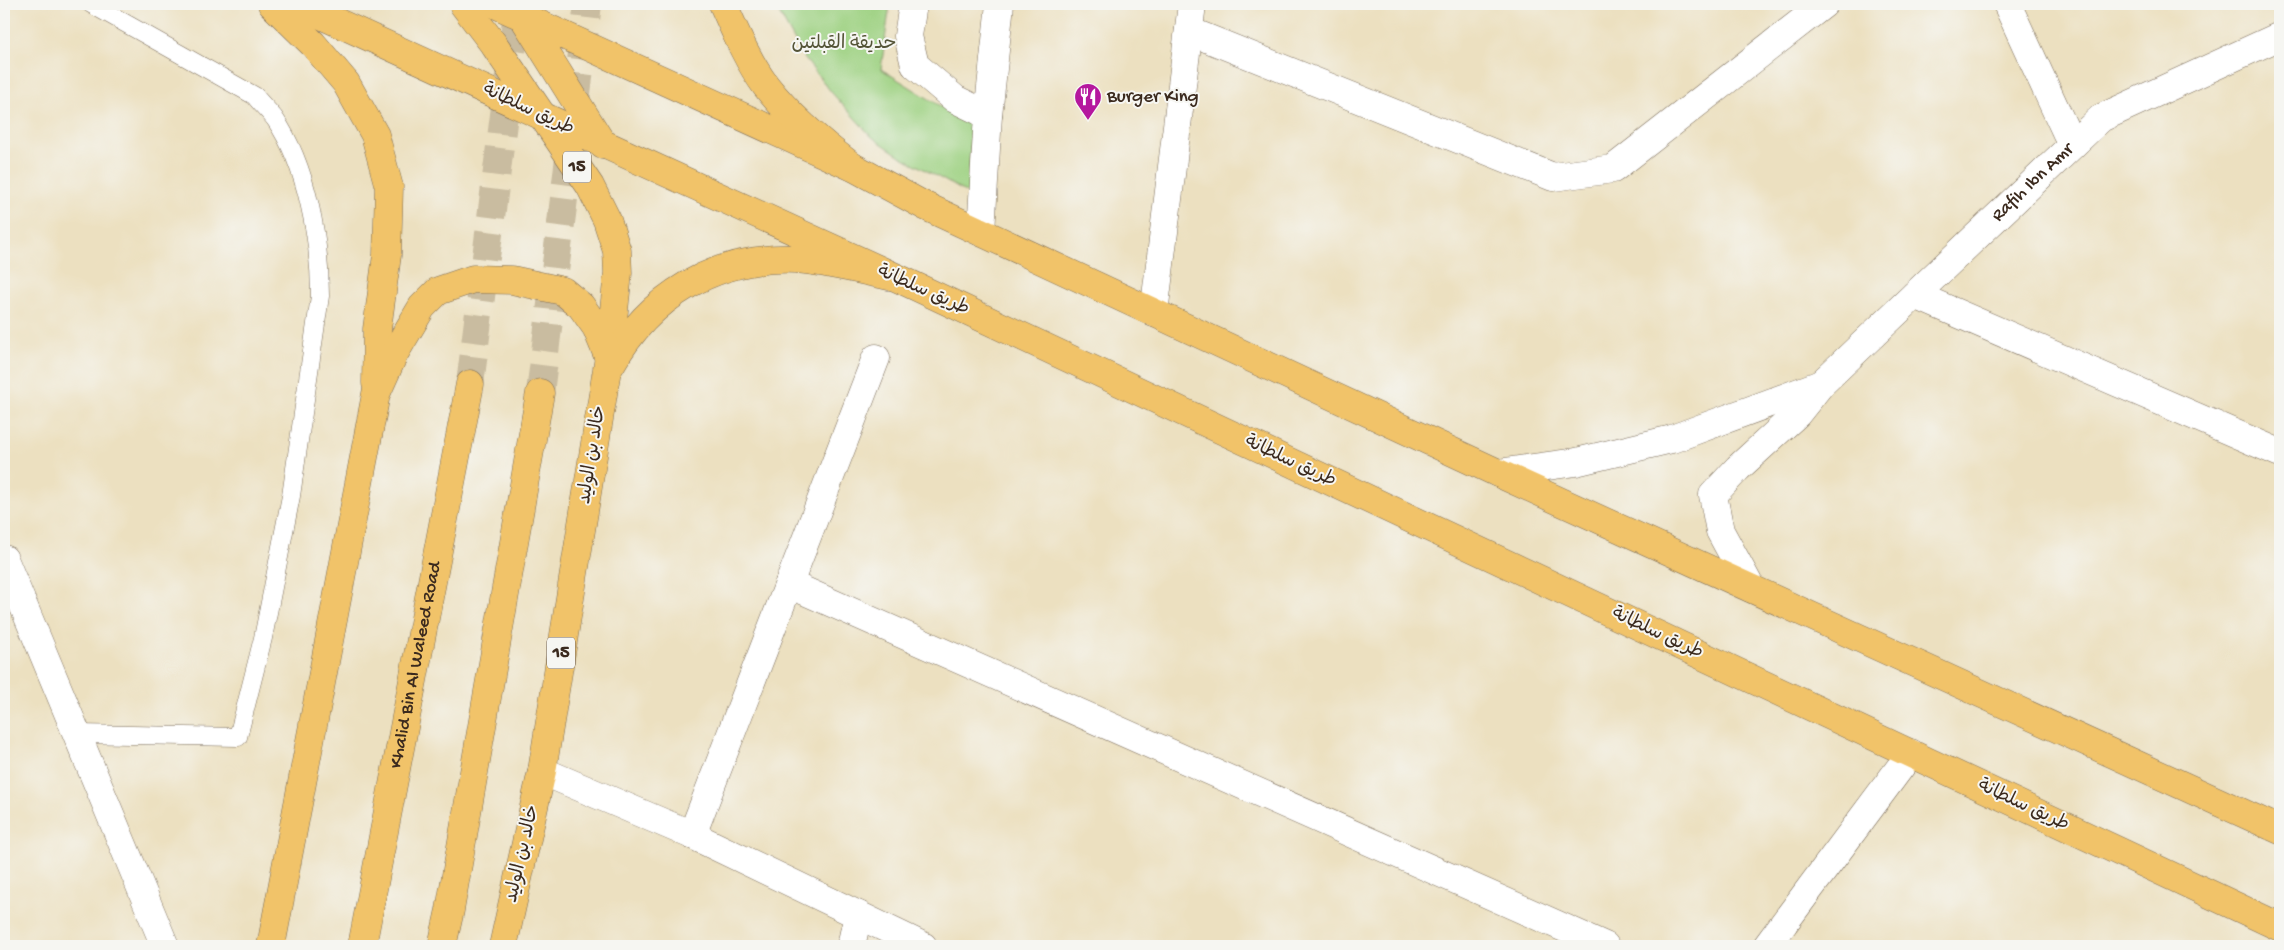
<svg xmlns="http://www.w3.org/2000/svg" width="2284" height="950" font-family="'Gochi Hand','Playpen Sans Arabic',sans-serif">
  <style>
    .green { fill: #9fd283; stroke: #6d7e50 }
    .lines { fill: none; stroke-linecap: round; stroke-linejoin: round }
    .highway-tunnel { stroke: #c9bca0; stroke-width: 28; stroke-dasharray: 28 14; stroke-linecap: butt }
    .lane-casing { stroke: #796a57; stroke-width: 19 }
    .street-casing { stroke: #796a57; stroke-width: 29 }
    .primary-casing { stroke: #796a57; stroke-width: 29 }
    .highway-casing { stroke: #796a57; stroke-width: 29 }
    .lane { stroke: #fff; stroke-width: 18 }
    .street { stroke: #fff; stroke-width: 28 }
    .primary { stroke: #f1c369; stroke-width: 28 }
    .highway { stroke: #f1c369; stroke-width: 28 }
    .labels { text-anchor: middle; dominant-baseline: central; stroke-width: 4; stroke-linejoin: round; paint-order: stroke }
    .shield { fill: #f6f6f2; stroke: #73675e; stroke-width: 1 }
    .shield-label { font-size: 18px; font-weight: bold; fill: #3b2a1e }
    .park-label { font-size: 19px; fill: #545437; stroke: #f6f6f2 }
    .poi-label { font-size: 19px; fill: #3b2a1e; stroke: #f6f6f2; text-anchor: start }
    .street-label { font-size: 19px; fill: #3b2a1e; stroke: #f6f6f2 }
  </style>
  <rect width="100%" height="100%" fill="#f6f6f2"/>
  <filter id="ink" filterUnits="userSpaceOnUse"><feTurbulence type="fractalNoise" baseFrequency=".02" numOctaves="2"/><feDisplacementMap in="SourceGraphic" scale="10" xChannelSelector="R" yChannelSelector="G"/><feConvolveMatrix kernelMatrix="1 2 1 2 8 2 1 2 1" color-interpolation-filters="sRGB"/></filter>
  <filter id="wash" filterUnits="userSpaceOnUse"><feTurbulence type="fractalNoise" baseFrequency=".0096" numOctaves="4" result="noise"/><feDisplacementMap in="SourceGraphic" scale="20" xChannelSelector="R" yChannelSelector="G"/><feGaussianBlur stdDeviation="1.12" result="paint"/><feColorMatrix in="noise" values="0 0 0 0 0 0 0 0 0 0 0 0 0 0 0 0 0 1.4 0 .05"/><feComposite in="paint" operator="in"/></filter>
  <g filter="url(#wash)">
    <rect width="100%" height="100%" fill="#ece0c0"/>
    <path class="green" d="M774,4H890L881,69L971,125L969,194L900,156L872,137L832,93L805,59Z"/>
  </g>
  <g filter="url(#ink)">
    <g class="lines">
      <path class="highway-tunnel" d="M470,384L518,4
        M540,393L588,4"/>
      <defs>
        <path id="lane" d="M78,734L238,737L263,638L291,496L320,296C320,240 307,166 275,119C269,111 261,104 255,96L91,4"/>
        <g id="street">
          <path d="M913,4L908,36L915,65L955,99L988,115L981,232"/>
          <path d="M2007,4L2072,145"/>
          <path d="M1189,31L1553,177L1613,169L1824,4"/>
          <path d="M988,115L1000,4"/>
          <path d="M1915,295L2280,453"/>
          <path d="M1154,313L1192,4"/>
          <path d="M1498,473L1576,462L1672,439L1821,384"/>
          <path d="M4,559L165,946"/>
          <path d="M789,584L1605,946"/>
          <path id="s1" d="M1751,588L1720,531L1713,495L1738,468L1797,414L1821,384L2101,118L2280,36"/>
          <path d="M542,771L692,835L923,946"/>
          <path d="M692,835L876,358"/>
          <path d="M851,946L858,915"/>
          <path d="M1767,946L1911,753"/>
        </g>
        <path id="primary" d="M297,4L904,281L2280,927
          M495,4L853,167L925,206L1498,473L2280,830"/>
        <g id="highway">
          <path d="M272,4L313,44L346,83L375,135L389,187L387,255L377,329L376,383"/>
          <path d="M463,4L495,46L590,186L607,220L617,251L618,273L609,357L542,771L503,946"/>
          <path d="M515,4L603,145"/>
          <path d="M723,4C735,31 748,62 766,86C791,118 821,143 853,167"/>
          <path d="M610,366C649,296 715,256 795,259C826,261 859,270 889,276"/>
          <path d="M271,946L376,394L394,354L422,307L438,291L473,279L512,280L563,291L581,306L596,327L608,356"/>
          <path id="s2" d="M362,946L470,384"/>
          <path d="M442,946L450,910L540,393"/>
        </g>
      </defs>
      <use href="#lane" class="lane-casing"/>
      <use href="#street" class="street-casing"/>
      <use href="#primary" class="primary-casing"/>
      <use href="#highway" class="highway-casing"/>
      <use href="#lane" class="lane"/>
      <use href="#street" class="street"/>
      <use href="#primary" class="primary"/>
      <use href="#highway" class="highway"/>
    </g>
  </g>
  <defs>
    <symbol id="restaurant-pin" viewBox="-11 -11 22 30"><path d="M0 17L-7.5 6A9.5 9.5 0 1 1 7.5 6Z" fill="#b5179e" stroke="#f6f6f2"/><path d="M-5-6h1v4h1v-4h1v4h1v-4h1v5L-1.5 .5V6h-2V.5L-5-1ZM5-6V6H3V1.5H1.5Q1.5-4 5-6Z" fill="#fff"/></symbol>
  </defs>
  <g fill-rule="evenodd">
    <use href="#restaurant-pin" x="1072" y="81" width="32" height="43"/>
  </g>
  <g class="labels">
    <g class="shield">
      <rect x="563" y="151.5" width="28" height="31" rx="4"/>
      <rect x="547" y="637.5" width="28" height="31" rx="4"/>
    </g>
    <g class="shield-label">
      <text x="577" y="167">15</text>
      <text x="561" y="653">15</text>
    </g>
    <g class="park-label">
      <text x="844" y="44">حدیقة القبلتین</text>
    </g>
    <g class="poi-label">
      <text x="1107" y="97">Burger King</text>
    </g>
    <g class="street-label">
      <text transform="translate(528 110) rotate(25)">طريق سلطانة</text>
      <text stroke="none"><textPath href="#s1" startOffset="549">Rafih Ibn Amr</textPath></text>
      <text transform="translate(923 291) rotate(24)">طريق سلطانة</text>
      <text transform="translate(593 455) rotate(-81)">خالد بن الوليد</text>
      <text transform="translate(1290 462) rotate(25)">طريق سلطانة</text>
      <text transform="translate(1657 634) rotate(25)">طريق سلطانة</text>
      <text stroke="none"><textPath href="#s2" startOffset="286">Khalid Bin Al Waleed Road</textPath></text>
      <text transform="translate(2023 806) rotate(25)">طريق سلطانة</text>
      <text transform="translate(523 854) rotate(-77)">خالد بن الوليد</text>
    </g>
  </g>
  <rect width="2284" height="950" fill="none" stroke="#f6f6f2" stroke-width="20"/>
</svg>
